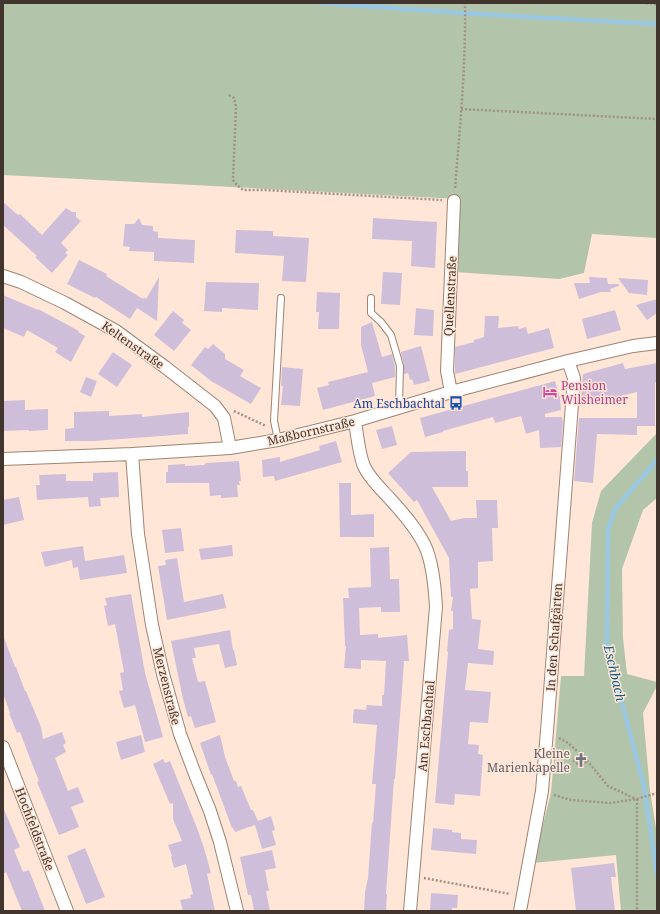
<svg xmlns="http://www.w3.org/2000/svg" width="660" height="914" font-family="'Noto Serif',serif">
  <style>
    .green { fill: #b2c5aa }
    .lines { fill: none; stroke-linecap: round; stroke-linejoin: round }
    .stream { stroke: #9ac8e3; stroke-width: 4.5 }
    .building { fill: #cfbed9 }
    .lane-casing { stroke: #9f8372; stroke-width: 8 }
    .street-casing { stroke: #9f8372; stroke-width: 14 }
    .path { stroke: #a29085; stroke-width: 2.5; stroke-dasharray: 2 2; stroke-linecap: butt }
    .lane { stroke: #fff; stroke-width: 6 }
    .street { stroke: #fff; stroke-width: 12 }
    .labels { text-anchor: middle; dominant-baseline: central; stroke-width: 3; stroke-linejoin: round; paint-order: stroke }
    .street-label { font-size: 12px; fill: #41352e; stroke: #ffe6d7 }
    .hotel-label { font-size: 12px; fill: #b23c85; stroke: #ffe6d7; text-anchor: start }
    .transit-label { font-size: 12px; fill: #164399; stroke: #ffe6d7; text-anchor: end }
    .worship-label { font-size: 12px; fill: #5b616d; stroke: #ffe6d7; text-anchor: end }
    .water-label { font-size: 13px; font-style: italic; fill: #0c5f83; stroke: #ffe6d7 }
  </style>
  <rect width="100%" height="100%" fill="#ffe6d7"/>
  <path class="green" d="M3,3H657V238L592,234L584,273L559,279L454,272L459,199L3,175Z
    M657,433V498L643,510L622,569L623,638L627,674L657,682V686L643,713L650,791L657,834V911H621L616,855L533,863L551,793L561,676H584L592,523L601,491Z"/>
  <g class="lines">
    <path class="stream" d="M319,3L479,14L657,24
      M657,460L615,509L608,530L607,646L644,786L657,875"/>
  </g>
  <path class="building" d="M3,202L18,215L20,214L42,235L66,208L72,212H76V217L81,221L61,243L68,250L65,253L68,255L52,273L35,257L37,256L3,225Z
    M139,218L142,225L153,226V231L158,232V238L195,240L194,263L154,261V252L129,251L130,247L123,246L125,224H134Z
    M373,218L437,222L435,268L411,266L412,241L372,239Z
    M236,230L273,231V236L309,238L306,282L282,281L284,256L235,253Z
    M79,260L107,274L106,276L143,299L144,297L146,299L159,277L157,321L137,308L130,319L96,297L95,298L67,284Z
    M383,272L402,273L400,305L381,304Z
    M589,277L607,278L608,284H619V286L610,289L611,292H601L579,299L574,283H590Z
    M618,278L648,280L647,295L629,293Z
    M206,282L259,283L258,310L222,308V312L204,311Z
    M317,292L340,293L339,329H318L319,312H316Z
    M3,295L38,310V309L79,331L78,332L85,336L71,362L55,352L58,348L27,330L24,337L3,328Z
    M657,299V313L647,320L636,305Z
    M416,308L434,310L433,336L414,335Z
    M615,310L621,330L587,339L582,319Z
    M173,311L184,320L182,323L191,330L174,351L154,335Z
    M485,316H499L498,328L518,326L519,329L526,327L528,334L549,328L554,348L455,374V347L474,342V340L484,337Z
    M372,322L382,357L392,354L395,367V377L372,383L375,396L323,410L317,388L329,385L328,382L368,372L361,345V327Z
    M213,344L225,354V359L244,370L240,376L261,388L251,404L211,381L191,365L205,347L208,349Z
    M421,346L430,381L414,385L412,379L410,380L408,373L404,374V365L401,352Z
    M113,352L132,365L117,387L98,374Z
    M623,363L625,369L657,363V382H655V426H637V435L597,434L593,483L574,481L579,418H637V392L580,406L583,374Z
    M282,367L303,369L300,406L281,405L283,386H281Z
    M86,377L97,381L91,397L80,392Z
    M555,381L560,398L561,410L545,414V417H562L563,422L561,447L540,448L539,430L526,434L521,416L495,423L493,417L443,431V432L425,437L420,418Z
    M25,400V410L48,409V430L29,431V430L3,431V401Z
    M109,411V416L142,414V417L189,412V427H188V434L94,441H65V429L74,428V412Z
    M392,426L397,445L382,449L376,430Z
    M336,441L342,462L275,481L274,476L263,477L262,460L280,457V462L320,450L319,446Z
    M466,451V471H468V487H432L451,521L464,518H477L476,500H497L498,528H492L493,561L478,562V588L470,589L472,619L481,620L478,649L494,651L493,665L468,663L465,690L491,692L488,723L470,722L468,744L479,745L478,754L483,755L480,796L455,794L454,805L435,803L448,652L447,651L449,630L453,629V611H451L453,597H451L449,558L417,500L414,502L388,473L411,452Z
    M239,461L241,481H239L240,485H237L238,497L221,498V495L210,496L209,483H166V472H168V465L185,464V466L204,465L206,463Z
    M118,472L119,497L100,498L101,506L89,507L88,497L37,500L36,485H40L39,475L66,474V481H93V473Z
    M339,483H351V515L374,514V537H340Z
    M19,497L24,520L3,525V500Z
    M181,528L184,551L165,553L162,530Z
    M232,545L233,556L201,560L199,549Z
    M83,546L85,561L124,555L127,573L80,580L78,567L73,568L72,560L45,567L41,552Z
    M389,547L390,579H399L400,612H381V607L359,608L360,635L378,634V638L407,635L409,661H404L402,690L395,779H394L386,894H387L386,911H364L365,892L368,878L372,822L373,823L376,784H372L377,725L353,723V716L354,709L366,710L367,705L382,706V695H384L386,661L361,660V669L344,668L346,646H345L343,598H349L348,588L371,587L370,548Z
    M177,558L184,602L223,594L226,608L167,620L158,566L166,565L165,560Z
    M131,594L145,673L163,737L145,742L135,705L124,708L119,691L123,690L120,673L124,672L115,624L108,626L104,606L107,605L105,598Z
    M230,630L233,650H234L237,665L225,668L219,644L194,648L196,658H192L198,682L205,681L216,722L195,728L191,716L188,717L183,699L180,685L171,641Z
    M3,638H4L15,667H16L25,691H26L41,727L43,739L62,732L66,743L63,745L66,752L55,758L68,791L78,787L84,802L71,807L79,827L59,835L37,782L39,781L31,761L20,732L17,733L9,713H10L3,693Z
    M141,735L145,752L121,760L116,742Z
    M220,735L225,757L234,781H236L238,787L241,786L251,810H253L258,821L271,816L275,830L272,831L276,845L262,849L255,825L235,832L233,828H232L212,774L211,775L200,743Z
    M163,759L165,763L170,761L197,828L204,848L211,873L207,874L215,911H183L180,900L191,898L190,895L193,894L186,864L174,868L171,857L172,856L168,845L182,841L173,819V803L170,804L153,764Z
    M3,807L20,847L14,850L23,872L29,870L45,911H22L6,872L3,874Z
    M433,828L452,830V832L461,833V839L477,840L476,854L431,850Z
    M85,848L105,897L86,904L67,856Z
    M272,850L276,868L265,870L269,891H266L270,911H254L251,895H248L240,857Z
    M614,863L616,877H611L615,911H576L571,868Z
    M431,893L458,895L457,908H452V911H430Z"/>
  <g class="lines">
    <defs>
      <path id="lane" d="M371,298V313L381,322L391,335L400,366L399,408
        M278,440L274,421L281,298"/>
      <path id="street" d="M3,276L21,282L65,303L116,331L165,367L215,406L224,418L230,448
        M451,392L447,371L454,201
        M355,421C357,434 359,455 364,466C369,478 382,490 391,500C404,514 417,529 425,546C433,563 435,589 436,607L410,911
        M132,454L138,534L152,625L163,674L180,734L195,774L210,811L220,842L237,911
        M3,459L132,454L230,448L278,440L355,421L451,392L568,361L633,346L657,343
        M3,747L67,911
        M520,911L542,791L547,731L574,378L568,361"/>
    </defs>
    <use href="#lane" class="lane-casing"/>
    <use href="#street" class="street-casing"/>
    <path class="path" d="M646,3L657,4
      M229,95L234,98L236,107L233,180L237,185L243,190H266L442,200
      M461,109L657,119
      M455,188C460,127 466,65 465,3
      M234,411L251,419L266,426
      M559,738L568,743L585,758L608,786L636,799
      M580,754L574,761L581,767L587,761
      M554,795L571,800L610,803L637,799L657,793
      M637,799V911
      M424,878L510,894"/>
    <use href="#lane" class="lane"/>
    <use href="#street" class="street"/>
  </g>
  <defs>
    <symbol id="hotel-bare" viewBox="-9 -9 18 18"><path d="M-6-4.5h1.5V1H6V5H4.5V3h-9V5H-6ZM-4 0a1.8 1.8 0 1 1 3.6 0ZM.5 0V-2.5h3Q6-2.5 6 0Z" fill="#d1479c" stroke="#ffe6d7" stroke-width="2.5" paint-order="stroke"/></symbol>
    <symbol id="bus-bare" viewBox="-9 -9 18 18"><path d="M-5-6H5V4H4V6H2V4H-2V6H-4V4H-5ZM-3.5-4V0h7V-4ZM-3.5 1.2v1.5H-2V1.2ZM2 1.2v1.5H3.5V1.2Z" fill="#1a4fb4" stroke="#ffe6d7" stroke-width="2.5" paint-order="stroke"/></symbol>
    <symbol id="church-bare" viewBox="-9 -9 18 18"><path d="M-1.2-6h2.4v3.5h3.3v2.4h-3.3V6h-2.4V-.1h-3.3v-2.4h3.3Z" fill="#6b7280" stroke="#ffe6d7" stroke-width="2.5" paint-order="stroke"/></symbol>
  </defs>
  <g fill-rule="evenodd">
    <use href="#hotel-bare" x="540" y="382" width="20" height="20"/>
    <use href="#bus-bare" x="446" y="393" width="20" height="20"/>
    <use href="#church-bare" x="571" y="750" width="20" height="20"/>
  </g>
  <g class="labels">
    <g class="street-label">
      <text transform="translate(450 296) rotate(-87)">Quellenstraße</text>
      <text transform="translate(133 345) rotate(35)">Keltenstraße</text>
      <text transform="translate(311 431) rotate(-13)">Maßbornstraße</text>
      <text transform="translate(554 637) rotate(-86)">In den Schafgärten</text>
      <text transform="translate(167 686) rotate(76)">Merzenstraße</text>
      <text transform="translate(426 726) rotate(-85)">Am Eschbachtal</text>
      <text transform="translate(35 829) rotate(69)">Hochfeldstraße</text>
    </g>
    <g class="hotel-label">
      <text x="561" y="385">Pension<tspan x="561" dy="14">Wilsheimer</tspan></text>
    </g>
    <g class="transit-label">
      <text x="445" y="403">Am Eschbachtal</text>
    </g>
    <g class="worship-label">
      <text x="570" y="753">Kleine<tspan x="570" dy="14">Marienkapelle</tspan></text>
    </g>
    <g class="water-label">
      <text transform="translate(615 673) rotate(77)">Eschbach</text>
    </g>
  </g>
  <rect width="660" height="914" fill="none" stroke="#41352e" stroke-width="8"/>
</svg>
